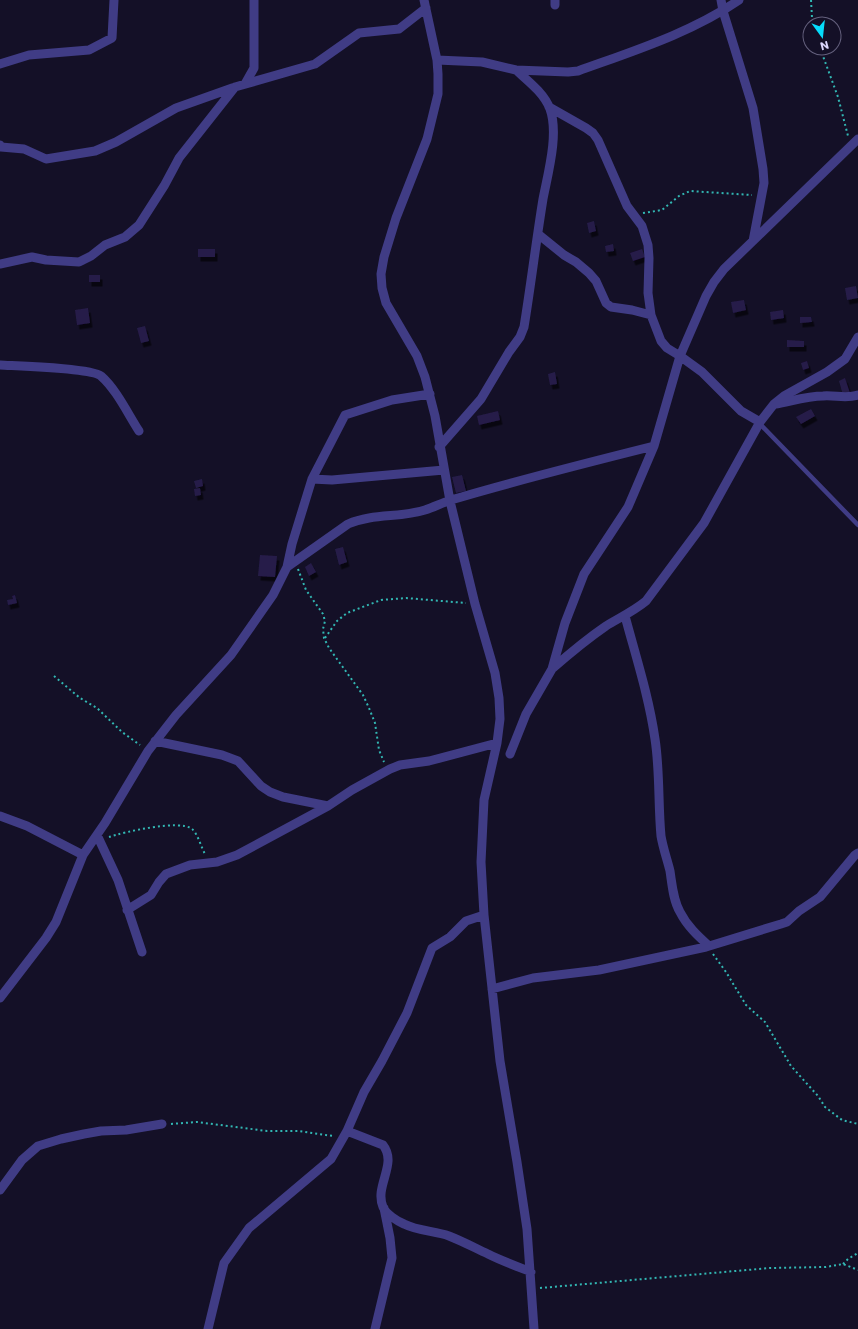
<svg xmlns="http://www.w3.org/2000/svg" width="858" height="1329" font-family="Poppins,sans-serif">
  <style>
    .building { fill: #261c48; filter: url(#shadow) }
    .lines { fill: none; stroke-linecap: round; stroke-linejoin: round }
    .path { stroke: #32b7b3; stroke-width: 2; stroke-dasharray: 2 3; stroke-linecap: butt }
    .service { stroke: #403c85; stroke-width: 4.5 }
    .minor { stroke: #403c85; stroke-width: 9 }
  </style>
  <defs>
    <filter id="shadow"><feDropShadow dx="2.5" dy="4.5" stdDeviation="0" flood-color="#0009"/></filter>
  </defs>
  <rect width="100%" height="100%" fill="#141027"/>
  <path class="building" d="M594,221L596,231L589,233L587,223Z
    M613,244L614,251L606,252L605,246Z
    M198,249H215V257H198Z
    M642,249L645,257L633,261L630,253Z
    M89,275H100V282H89Z
    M856,286L858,298L847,300L845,288Z
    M744,300L746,310L733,313L731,302Z
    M88,308L90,323L77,325L75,310Z
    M783,310L784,318L771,320L770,312Z
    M800,317H811L812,322L800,323Z
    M145,326L149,341L141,343L137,328Z
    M787,340L804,341V347H787Z
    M807,361L809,368L803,370L801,363Z
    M555,372L557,384L550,385L548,374Z
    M845,378L850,393L843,395L839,381Z
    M811,409L815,416L801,424L796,417Z
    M498,411L500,420L479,425L477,416Z
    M462,475L466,491L456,493L452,477Z
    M202,479L203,486L196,488L194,481Z
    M200,488L201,495L195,496L194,489Z
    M343,547L347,562L339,565L335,549Z
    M260,555L277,556L275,577L258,576Z
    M311,563L316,572L309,576L305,567Z
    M15,595L17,603L8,605L7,600L13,599L12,596Z"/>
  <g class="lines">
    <path class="path" d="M811,0L812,18L813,24
      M820,48L838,97L848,136
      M643,213L662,210L679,196L690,191L752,195
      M298,569L306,590L323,614L325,621L323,629L324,638L329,648L363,695L369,708L375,723L379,750L384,762
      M325,638L337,621L347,613L381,600L406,598L466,603
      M54,676L80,698L97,708L122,732L140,745
      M109,837C124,832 180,819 192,829C198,834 201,847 205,854
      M713,954L726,972L746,1005L765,1022L791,1066L818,1096L825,1107L842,1120L858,1124
      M171,1124L197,1122L267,1131H298L333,1136
      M843,1264L848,1259L858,1253
      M540,1288L770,1268L826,1267L843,1264L858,1270"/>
    <path class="service" d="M759,423L858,525"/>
    <path class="minor" d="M424,0L437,60L438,74V94L427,139L396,218L384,257L381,274L382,288L386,303L417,356L425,377L435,416L450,501L475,604L495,673L499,698L500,719L497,743L484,800L481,862L484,915L500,1061L517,1162L527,1229L534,1329
      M721,0L723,11L753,108L763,169L764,183L753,241
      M555,5V0
      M437,60L482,62L516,70L568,72L578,71C633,51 691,33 739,0
      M0,64L29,55L89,50L112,38L114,0
      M245,84L254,68V0
      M549,107L586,128L593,133L598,140L627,206L642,226L648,245L649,258L648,293L651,315L661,341L667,348L680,356L702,372L741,411L760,422
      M0,145L1,147L24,149L46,159L95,151L116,142L176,108L235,87L315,64L359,33L399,29L426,8
      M538,234L564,255L576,262L589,273L596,281L606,303L611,307L632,310L651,315
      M0,264L32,257L46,260L79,262L91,256L105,245L125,237L139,225L164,186L179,158L235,87
      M0,365C16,366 91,368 101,376C116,389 128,414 139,431
      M776,404C792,401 808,396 823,396C835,395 847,399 858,395
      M439,447L481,399L509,352L520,337L524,327C531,284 536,242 543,199C548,173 559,134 550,109C544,93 528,81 516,70
      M312,479L332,480L444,470
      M287,567L348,524C373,513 400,518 425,510C434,507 442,503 451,500C518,480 586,463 654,446
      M625,616C636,657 649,697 655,739C660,771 658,804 661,836C663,848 667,859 670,871C672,884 673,900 680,912C687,926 698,936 709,946
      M552,669C569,654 587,639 606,626C619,618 634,611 646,601L704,523L760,422L774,404L784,396L827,372L845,359L858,337
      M155,741L222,755L238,761L261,786L270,792L283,797L328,806
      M510,754L526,714L552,669L565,623L584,574L628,507L634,493L654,446L680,356L706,296L714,282L724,269L858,139
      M0,816L27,826L83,855
      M97,835L118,880L142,952
      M127,910L151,895L159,882L166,874L190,865L217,862L237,855L328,806L352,790L390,769L400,765L429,761L497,743
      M492,989L533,978L599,970L706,947L781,924L787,922L799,911L820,897L855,855L858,853
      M0,998L46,938L56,922L83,855L105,823L148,751L176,715L231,655L273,595L287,567L292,544L312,479L345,415L392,400L430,394
      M347,1131L383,1145C398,1164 374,1186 383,1207C386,1214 397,1221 404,1224C418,1231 435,1231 449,1236C462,1241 475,1248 488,1254C502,1261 516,1266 531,1272
      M0,1190L22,1160L38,1146L61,1139L84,1134L101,1131L126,1130L162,1124
      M208,1329L224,1263L249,1228L331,1159L347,1131L364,1092L382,1061L407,1013L432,948L450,937L466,921L484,915
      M375,1329L392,1258L390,1238L384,1208"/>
  </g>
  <g transform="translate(822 36) rotate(165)"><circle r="19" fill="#141027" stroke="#64607d"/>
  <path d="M0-3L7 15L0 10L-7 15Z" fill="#06dcfb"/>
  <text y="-6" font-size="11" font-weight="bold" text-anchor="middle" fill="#dcd7fe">N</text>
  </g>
</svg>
